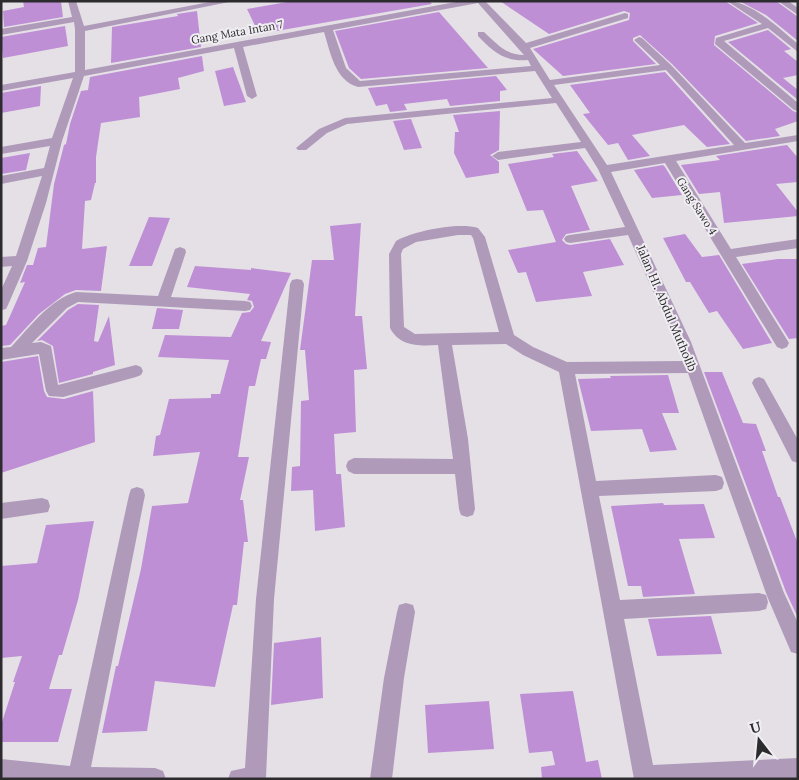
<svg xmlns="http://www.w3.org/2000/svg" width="799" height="780" font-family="Lora,serif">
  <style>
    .building { fill: #bf8fd6 }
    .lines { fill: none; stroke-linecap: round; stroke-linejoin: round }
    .minor { fill: #af9aba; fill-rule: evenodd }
    .labels { text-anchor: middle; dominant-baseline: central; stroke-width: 4; stroke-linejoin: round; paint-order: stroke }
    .far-street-label { font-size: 11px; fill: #2c2b2d; stroke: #f1eef3 }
    .street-label { font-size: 12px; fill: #2c2b2d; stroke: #f1eef3 }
  </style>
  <rect width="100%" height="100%" fill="#e4e0e6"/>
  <path class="building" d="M23,1H61L63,17L4,27L3,11L24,7Z
    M293,1H429L432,4L259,34L247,9Z
    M500,1H725L758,23L715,36L714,45L793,111L798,113V121L775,129L780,136L746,141L672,64L640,35L633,38V41L656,64L563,76L533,49L629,20L630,13L624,11L549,34Z
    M739,1H776L798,17V41L766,15Z
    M197,11L201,47L111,63L112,27L178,16L177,14Z
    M439,12L488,68L361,79L349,68L335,31Z
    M65,26L68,46L3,58L1,37Z
    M768,30L791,49L784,51L798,62V75L783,78L798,90V100L728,42Z
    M202,56L204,71L178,78L180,89L139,97L140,117L101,123L96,157V183H95L91,200L85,201L82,249L107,246L101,291L76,290L65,294L39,314L10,345L1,346V326L6,325L25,282L20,283L27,265H33L38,248L46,247L54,184L64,145L66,144L70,124L81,91L88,90L90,77Z
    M233,67L246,102L224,106L215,71Z
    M665,72L730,144L707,147L684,125L632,135L650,156L628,160L618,143L608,145L583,114L590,113L570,85Z
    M496,76L507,90L500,91V101L450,106L447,99L404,104L407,110L390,112L387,104L376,106L368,88Z
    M41,86L40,106L1,113V93Z
    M500,111L499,150L490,155L499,162V173L466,178L454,153L455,132H459L453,115Z
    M411,119L422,148L404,150L393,121Z
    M787,145L798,158V182L776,184L798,212V216L724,223L720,192L699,194L681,165L720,160L716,156Z
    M577,151L598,181L571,186L590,230L566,234L562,240L566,244L570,245L610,239L624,265L583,272L592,296L536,302L526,272L518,273L508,250L556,242L543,210L527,211L508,164L554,157L552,154Z
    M30,153L26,170L1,174V158Z
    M663,165L665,167L682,195L652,198L634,170Z
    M149,217L170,218L152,266H129Z
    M361,223L355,316H362L367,369L354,370L356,432L334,434L336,474H341L345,527L315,531L313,490L291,491L292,467L300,466L301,401L309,400L305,350H300L312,260H334L330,226Z
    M685,234L702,257L719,255L772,343L743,349L717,311L709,313L690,282H686L663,238Z
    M778,259H798V338L789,339L742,264Z
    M195,266L251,270V268L291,273L261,341L271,342L266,359H261L255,386H249L238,457H249L240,500H243L248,542H244L237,605H233L215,687L155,681L147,731L102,733L116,666H118L141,569L152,506L188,503L200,452L153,456L156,436L160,435L169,399L211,398V394H220L229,360L158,357L165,335L231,337L242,313L250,312L254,307L252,301L247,300L250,294L187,287Z
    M78,304L99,305L94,341L98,342L109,316L115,365L93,372V374L59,383L53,346L42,340L37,341L68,310Z
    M157,308L183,310L179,329H152Z
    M38,356L44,391L47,397L64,399L93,391L95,442L1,473V362Z
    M704,372H722L743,423L756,424L766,451H762L778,497H780L798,544V618L786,592Z
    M668,375L679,413H662L677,450L650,452L642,429L591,431L578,379L611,378L610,376Z
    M663,503L664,505L704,504L715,538L679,539L695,594L643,597L641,586H628L611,506Z
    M94,521L78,600L62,655H59L49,689H72L58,742H1V725L15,682H13L22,656L1,658V566L37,563L46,525Z
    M711,616L722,654L657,656L648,619Z
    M321,637L323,698L271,705L274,643Z
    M573,691L586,762L598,760L602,779H542L541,767L555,765L552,751L529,753L520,694Z
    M489,701L494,749L428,753L425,705Z"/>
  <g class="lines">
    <path class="minor" d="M68,1H76L84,26L215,1H234L85,31V70L461,1H485L526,43L625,13L628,14V18L530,48L550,80L660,65L634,40L639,37L642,38L671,65L745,143L798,135V141L676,161L731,249L798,239V248L736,257L789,343L787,347L782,349L777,347L665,163L611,172L691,342L784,593L798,623V654L791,652L767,596L688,373L575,374L596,481L716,475L722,477L724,483L722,489L716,491L599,496L620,600L759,593L766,595L768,602L766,609L759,611L624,619L653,765L798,758V779H634L559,372L523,355L506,344L452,345L468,439L475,509L473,515L467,517L461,515L459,509L455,474H354L348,471L346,466L348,461L354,458L453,459L438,345C419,346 400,347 390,328L389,254L396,241C414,231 458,222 478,228L485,237L514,335L533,347L567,362L684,361L628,235L570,243L566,242L564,239L566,236L570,235L625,227L598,169L585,148L498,160L492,156L498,152L581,142L556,103L347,124L327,133L306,150H298L296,148L319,129L345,118L552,98L535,71L358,87C335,81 330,51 324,32L243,47L257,96L252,99L247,96L234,48L84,76L62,141L46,203L27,261L8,305L6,309L1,310V290L12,266L1,267V257L16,256L42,176L1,184V176L44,168L50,146L1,154V147L52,138L73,78L1,91V85L75,72V29L74,22L1,35V29L72,17ZM478,3L524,55C506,55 497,44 484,32H478V36C493,52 505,62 528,60L531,66L360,81L346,68L333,30ZM666,70L734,145L607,165L554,85ZM458,235H471L473,238L499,332L415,334L404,327L401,254L403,249L416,242Z
      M727,1C751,1 780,29 798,44V52L768,28L724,41L798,103V111L794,110L715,44L716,38L762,24Z
      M778,1H788L798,8V15Z
      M180,247L185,249L186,252L171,297L245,301L250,302L252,306L250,310L245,311L78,302L67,308L32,343L41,342L51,346L58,385L136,365L141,367L143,371L141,375L136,377L63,397L49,396L46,391L39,354L1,360V348L11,347C30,327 49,300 76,292L158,296L174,252L175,249Z
      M297,279L302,280L304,284L274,599L266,777L265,779H228L231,771L245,768L256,599L290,284L292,280Z
      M759,377L764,379L798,440V463L792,461L752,383L754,379Z
      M137,487L143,489L145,495L91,767L155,768L163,771L166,779H1V759L70,766L129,495L131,489Z
      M42,498L48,500L50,506L48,512L1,519V503Z
      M406,603L413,605L415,612L404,678L392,779H370L384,678L397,612L399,605Z"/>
  </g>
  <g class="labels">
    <g class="far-street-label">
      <text transform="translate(237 32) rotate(-10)">Gang Mata Intan 7</text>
      <text transform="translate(697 206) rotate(58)">Gang Sawo 4</text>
    </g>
    <g class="street-label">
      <text transform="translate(667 308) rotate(67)">Jalan HI. Abdul Mutholib</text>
    </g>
  </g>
  <rect width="799" height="780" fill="none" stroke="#2c2b2d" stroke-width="5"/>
  <g transform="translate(759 740) rotate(344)" stroke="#f1eef3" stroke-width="4" paint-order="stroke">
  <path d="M0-4L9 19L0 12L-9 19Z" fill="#2c2b2d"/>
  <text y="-8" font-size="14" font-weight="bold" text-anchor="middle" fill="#2c2b2d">U</text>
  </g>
</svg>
